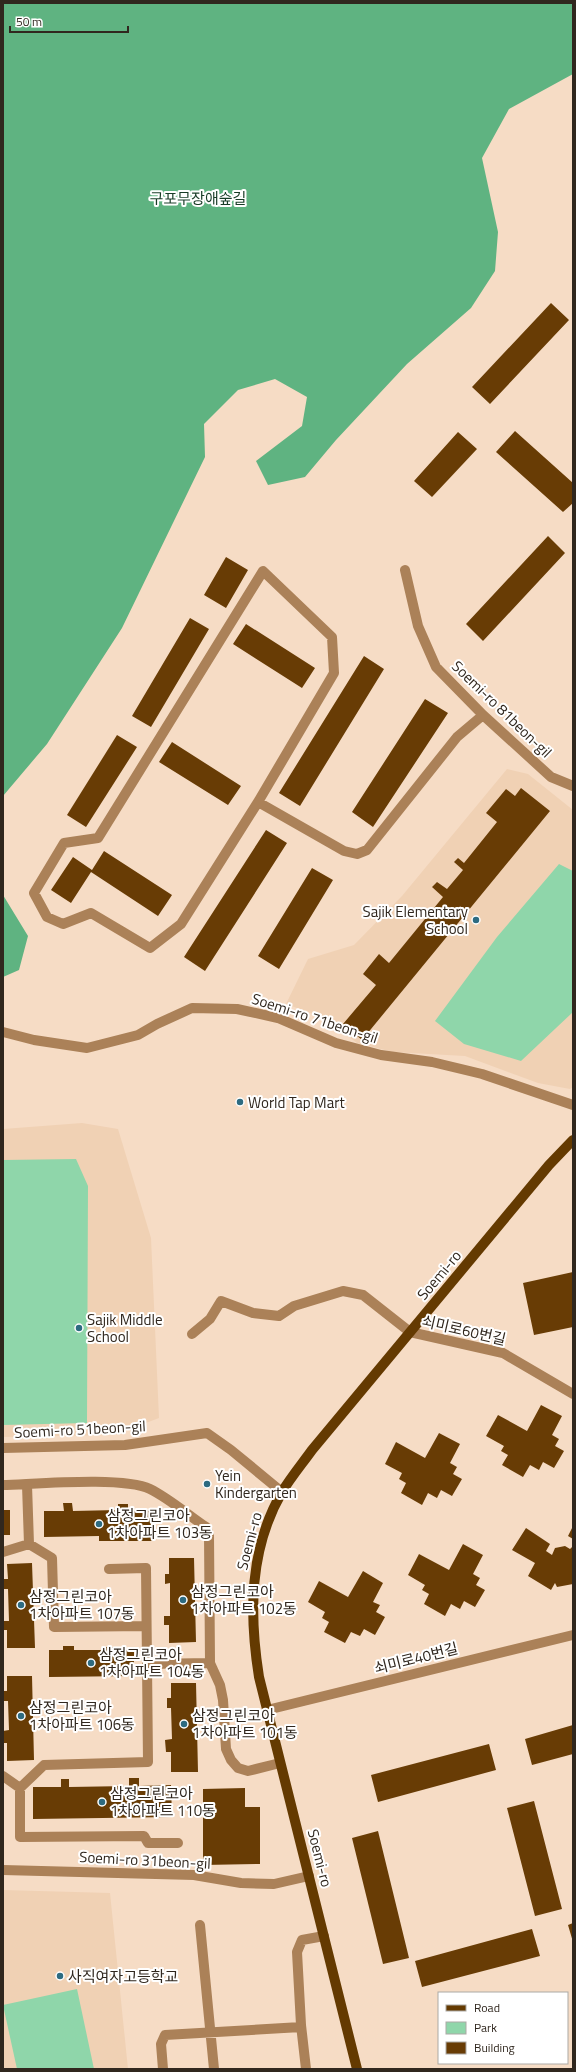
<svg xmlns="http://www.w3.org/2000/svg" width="576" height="2072" font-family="'Titillium Web','Noto Sans KR',sans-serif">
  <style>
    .built { fill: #f0d1b4 }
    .green { fill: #8fd6aa }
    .forest { fill: #5fb381 }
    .building { fill: #683c05 }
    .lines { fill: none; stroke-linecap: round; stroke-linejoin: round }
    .minor { stroke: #ab8158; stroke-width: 10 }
    .major { stroke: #643a01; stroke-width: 10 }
    .poi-dot { fill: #2d6b81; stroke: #fff; stroke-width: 1.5 }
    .labels { text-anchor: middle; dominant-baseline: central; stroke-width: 4; stroke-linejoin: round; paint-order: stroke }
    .park-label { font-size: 15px; fill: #183c27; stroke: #fff }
    .street-label { font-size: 15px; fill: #30271e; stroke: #fff }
    .poi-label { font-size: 15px; fill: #30271e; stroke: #fff; text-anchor: start }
  </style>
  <rect width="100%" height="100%" fill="#f6dcc5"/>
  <path class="built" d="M507,769L528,774L573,810V1087L570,1089L538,1083L465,1056L393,1052L357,1043L324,1018L286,1004L308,959L354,945L402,896Z
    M82,1123L118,1129L151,1238L159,1418L114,1435L3,1437V1129Z
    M3,1890L110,1893L128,2069H3Z"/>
  <path class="green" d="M559,864L573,871V1012L521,1061L464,1044L435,1021L497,937Z
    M76,1159L88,1186L87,1423L3,1425V1160Z
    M77,1989L94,2069H17L3,2005Z"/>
  <path class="forest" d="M3,3H573V74L509,109L482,158L498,232L495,271L471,308L407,364L336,440L305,477L268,485L256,461L302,426L307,397L275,379L238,390L204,424L205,457L122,628L47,744L3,796Z
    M3,895L28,936L19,970L3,977Z"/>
  <path class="building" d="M551,303L569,320L490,404L472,387Z
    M515,431L573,483V503L563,512L496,452Z
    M458,432L477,449L432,497L414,481Z
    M548,536L565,553L483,641L466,624Z
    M226,557L248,570L226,608L204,595Z
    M190,618L209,629L151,727L132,716Z
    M246,624L315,668L302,688L233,644Z
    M364,656L384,669L300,806L279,793Z
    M425,699L448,713L373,827L352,812Z
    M117,735L137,747L86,827L67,815Z
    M172,742L241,786L228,805L159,762Z
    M521,788L550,811L362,1040L343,1024L376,985L363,974L379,954L389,963L443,897L432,887L437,882L447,889L463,870L454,862L458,858L464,863L497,822L486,813L506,789L515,796Z
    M266,830L287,843L205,971L184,957Z
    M104,851L172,895L158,916L91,872L71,903L51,890L73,857L92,870Z
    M312,868L333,880L279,969L258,956Z
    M573,1272V1327L534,1335L523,1283Z
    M541,1405L562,1416L552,1435L559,1439L555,1446L564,1451L554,1468L543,1462L539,1470L530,1465L523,1477L502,1465L508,1455L501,1451L504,1446L486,1436L498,1415L527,1431Z
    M439,1433L460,1444L450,1463L457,1467L453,1474L462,1479L452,1496L441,1490L437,1498L428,1493L422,1505L401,1493L406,1483L399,1479L402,1473L385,1464L396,1442L425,1458Z
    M63,1503H72L73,1511L118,1510V1504H128V1511L154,1510V1541H99V1536L44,1537V1511H64Z
    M3,1510H10V1535H3Z
    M573,1526V1539L568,1536Z
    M526,1528L550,1544L546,1551L552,1555L555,1548L565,1546L570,1549L573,1546V1584L557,1587L555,1583L551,1590L528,1576L535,1563L512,1550Z
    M463,1544L483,1555L473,1574L480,1578L476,1585L485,1590L475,1607L464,1601L460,1609L451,1604L445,1616L424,1604L429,1594L422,1590L425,1585L408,1575L419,1554L449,1570Z
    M169,1558H194L196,1642L169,1643V1625H164V1616H170V1583L165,1584V1574H169Z
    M32,1563L35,1648H7V1630H3V1621H9L8,1589H3V1579H8L7,1564Z
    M363,1571L383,1583L373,1602L380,1605L376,1612L385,1617L375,1635L364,1629L360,1636L351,1632L345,1643L324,1632L329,1622L322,1618L325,1612L308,1602L319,1581L348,1597Z
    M63,1646H74V1650H105V1647H113V1650H134V1676L49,1677V1650H63Z
    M7,1676H32L34,1760L7,1761V1743H3V1731L9,1730L8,1701H3V1691H7Z
    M171,1683H196L198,1772H171V1752H166L165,1740L172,1739L171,1708H167V1698H171Z
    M573,1725V1754L532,1765L525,1739Z
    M489,1744L496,1770L378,1802L371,1775Z
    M129,1778H139V1786L171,1785L172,1817L33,1819V1787H61V1779H69V1787L129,1786Z
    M245,1788V1807H260V1864L203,1865V1789Z
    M534,1801L562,1909L535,1916L507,1808Z
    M378,1831L409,1958L383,1964L352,1838Z
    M573,1923V1942L568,1925Z
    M532,1929L540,1956L422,1987L415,1961Z"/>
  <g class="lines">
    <path class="minor" d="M405,570L418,626L436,667L483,715L551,777L573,786
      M258,802L334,673L332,637L263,571L98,838L64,843L34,893L47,917L63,924L91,913L150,948L181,924L258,802L344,851L357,854L367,850L457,737L483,715
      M3,1032L34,1040L87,1048L138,1035L157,1024L192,1008L237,1009L278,1018L336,1043L381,1055L432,1062L482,1074L573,1105
      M192,1334L210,1319L221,1301L253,1313L279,1316L294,1306L343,1291L363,1295L410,1332L503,1353L573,1394
      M3,1448L125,1445L207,1433L231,1450L282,1492
      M3,1485C36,1484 124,1476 150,1489C170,1499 188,1515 206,1527L209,1535L210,1663L220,1685L223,1700L226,1749L231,1760L238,1768L248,1771L280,1763
      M27,1485L29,1544L52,1558L54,1627L146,1626
      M3,1552L29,1544
      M109,1569L146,1568L147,1664
      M267,1710L573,1635
      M3,1776L20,1788L44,1765L148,1762L147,1664L210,1663
      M20,1788V1837L144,1836L148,1843H178
      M3,1870L194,1875L241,1883L274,1884L309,1876
      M200,1925L214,2069
      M163,2069L161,2044L165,2035L301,2027
      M306,2069L301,2025L297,1952L302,1940L324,1936"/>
    <path class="major" d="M357,2069L259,1677C249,1614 249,1549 282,1492C291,1477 302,1464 312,1450L549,1165L573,1140"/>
  </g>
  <g class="poi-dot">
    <circle cx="476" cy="920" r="4"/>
    <circle cx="240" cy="1102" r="4"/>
    <circle cx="79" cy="1328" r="4"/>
    <circle cx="207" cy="1484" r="4"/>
    <circle cx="99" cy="1524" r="4"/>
    <circle cx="183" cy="1600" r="4"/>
    <circle cx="21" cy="1605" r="4"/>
    <circle cx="91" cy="1663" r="4"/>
    <circle cx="21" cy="1716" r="4"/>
    <circle cx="184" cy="1724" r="4"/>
    <circle cx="102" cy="1802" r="4"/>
    <circle cx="60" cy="1976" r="4"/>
  </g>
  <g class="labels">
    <g class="park-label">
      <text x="198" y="198">구포무장애숲길</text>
    </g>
    <g class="street-label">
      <text transform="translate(502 709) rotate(44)">Soemi-ro 81beon-gil</text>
      <text transform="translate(315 1018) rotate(18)">Soemi-ro 71beon-gil</text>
      <text transform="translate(439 1275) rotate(-50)">Soemi-ro</text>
      <text transform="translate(464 1330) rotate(13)">쇠미로60번길</text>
      <text transform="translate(80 1429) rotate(-3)">Soemi-ro 51beon-gil</text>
      <text transform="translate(249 1541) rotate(-75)">Soemi-ro</text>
      <text transform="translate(416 1658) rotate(-14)">쇠미로40번길</text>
      <text transform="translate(320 1858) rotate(76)">Soemi-ro</text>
      <text transform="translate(145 1860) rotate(3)">Soemi-ro 31beon-gil</text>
    </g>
    <g class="poi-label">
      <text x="468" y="911" text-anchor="end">Sajik Elementary<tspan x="468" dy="17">School</tspan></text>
      <text x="248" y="1102">World Tap Mart</text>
      <text x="87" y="1319">Sajik Middle<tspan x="87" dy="17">School</tspan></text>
      <text x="215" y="1475">Yein<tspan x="215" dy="17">Kindergarten</tspan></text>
      <text x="107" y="1515">삼정그린코아<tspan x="107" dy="17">1차아파트 103동</tspan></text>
      <text x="191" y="1591">삼정그린코아<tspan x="191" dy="17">1차아파트 102동</tspan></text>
      <text x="29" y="1596">삼정그린코아<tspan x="29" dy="17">1차아파트 107동</tspan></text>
      <text x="99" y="1654">삼정그린코아<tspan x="99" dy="17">1차아파트 104동</tspan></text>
      <text x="29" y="1707">삼정그린코아<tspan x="29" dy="17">1차아파트 106동</tspan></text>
      <text x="192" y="1715">삼정그린코아<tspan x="192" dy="17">1차아파트 101동</tspan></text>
      <text x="110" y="1793">삼정그린코아<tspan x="110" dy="17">1차아파트 110동</tspan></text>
      <text x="68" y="1976">사직여자고등학교</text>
    </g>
  </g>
  <rect width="576" height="2072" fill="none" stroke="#30271e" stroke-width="8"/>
  <rect x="438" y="1992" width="130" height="72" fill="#ffffff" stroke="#aca9a5"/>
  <rect x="446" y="2005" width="20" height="6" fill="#643a01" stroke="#aca9a5"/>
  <text x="474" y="2012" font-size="12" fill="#30271e">Road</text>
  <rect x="446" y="2022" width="20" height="12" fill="#8fd6aa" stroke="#aca9a5"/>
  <text x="474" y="2032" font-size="12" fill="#30271e">Park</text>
  <rect x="446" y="2042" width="20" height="12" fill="#683c05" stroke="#aca9a5"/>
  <text x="474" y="2052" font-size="12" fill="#30271e">Building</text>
  <path d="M10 26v6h118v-6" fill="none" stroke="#30271e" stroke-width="2"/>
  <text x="16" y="26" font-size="12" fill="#30271e" stroke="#ffffff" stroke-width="3" paint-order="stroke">50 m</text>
</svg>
